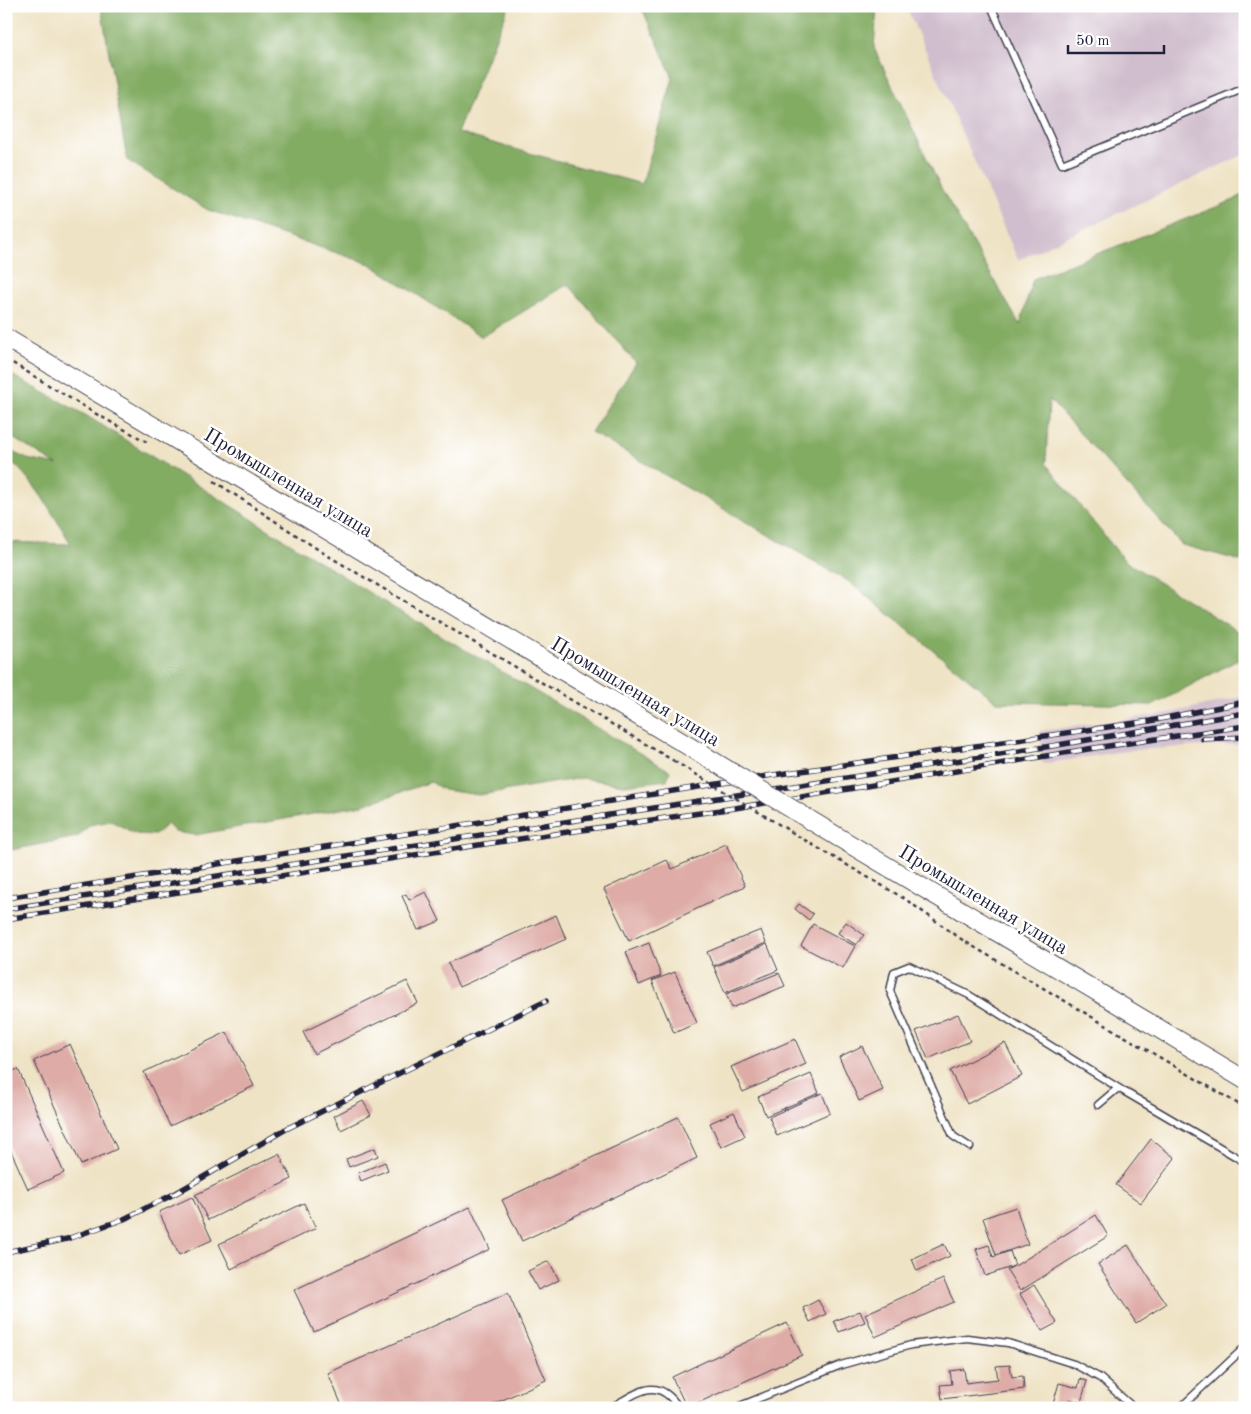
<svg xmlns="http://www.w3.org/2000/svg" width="1251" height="1414" viewBox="0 0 1251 1414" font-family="'Old Standard TT',serif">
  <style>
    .industrial { fill: #d0bdcd }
    .forest { fill: #83ac63; stroke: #52674f }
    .building { fill: #deaba6 }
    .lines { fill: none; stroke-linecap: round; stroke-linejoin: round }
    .lane-casing { stroke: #413f50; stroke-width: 9 }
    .secondary-casing { stroke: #413f50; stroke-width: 20 }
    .path { stroke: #413f50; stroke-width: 2.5; stroke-dasharray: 4 4; stroke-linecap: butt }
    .lane { stroke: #fff; stroke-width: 6 }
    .secondary { stroke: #fff; stroke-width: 18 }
    .rail-casing { stroke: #22223b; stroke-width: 5.5 }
    .rail { stroke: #fff; stroke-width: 4; stroke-dasharray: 11; stroke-linecap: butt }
    .secondary-bridge-casing { stroke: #413f50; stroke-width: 20; stroke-linecap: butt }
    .path-bridge { stroke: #413f50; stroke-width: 2.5; stroke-dasharray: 4 4; stroke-linecap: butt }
    .secondary-bridge { stroke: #fff; stroke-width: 18 }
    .labels { text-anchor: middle; stroke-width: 5; stroke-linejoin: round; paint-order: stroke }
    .street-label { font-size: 20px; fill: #22223b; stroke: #fff }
  </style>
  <rect width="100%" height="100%" fill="#fff"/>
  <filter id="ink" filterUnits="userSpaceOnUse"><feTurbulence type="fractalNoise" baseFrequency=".02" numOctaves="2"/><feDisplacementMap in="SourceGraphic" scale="10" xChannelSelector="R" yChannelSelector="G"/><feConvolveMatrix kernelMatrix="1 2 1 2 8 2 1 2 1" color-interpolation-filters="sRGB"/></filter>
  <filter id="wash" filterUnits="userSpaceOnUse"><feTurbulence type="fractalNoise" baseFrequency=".0096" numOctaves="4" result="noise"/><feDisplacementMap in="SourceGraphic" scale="20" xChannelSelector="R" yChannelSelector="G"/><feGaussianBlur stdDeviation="1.12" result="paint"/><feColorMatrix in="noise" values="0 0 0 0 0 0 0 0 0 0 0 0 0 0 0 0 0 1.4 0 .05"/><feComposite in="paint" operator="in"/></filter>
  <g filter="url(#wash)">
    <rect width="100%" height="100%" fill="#efe3c5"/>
    <path class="industrial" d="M906,6H1245V154L1018,260Z
      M1245,696V744L1130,750L1043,764L1040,731L1170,713Z"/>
    <path class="forest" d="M101,6H509L457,133L642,184L673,78L641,6H877L874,48L941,188L1020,325L1033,279L1234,200L1245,193V562L1182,545L1049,399L1046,464L1125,561L1245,636V656L1154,705L997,702L848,581L591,432L636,363L568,284L482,337L370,264L208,210L127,160Z
      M6,372L87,416L389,605L670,771L667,780L624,785L582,778L479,795L444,790L431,782L363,805L195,835L175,832L167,824L155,835L136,834L111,821L90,825L77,837L6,851V542L71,544C52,513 35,480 6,457V449L27,459L57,465L6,434Z"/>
    <g id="blocks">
      <path class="building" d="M726,844L745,886L629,941L604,889L667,860L672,869Z
        M426,892L440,921L418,930L402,896L406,894L409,900Z
        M799,904L813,914L809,920L795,909Z
        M556,915L566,939L459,987L448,963Z
        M846,922L864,935L856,945L838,933Z
        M813,924L855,946L843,968L801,946Z
        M761,930L766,943L713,966L707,952Z
        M649,943L661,976L639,985L626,952Z
        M767,944L778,970L725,993L714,967Z
        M675,972L697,1023L674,1033L652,981Z
        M779,973L785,986L732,1008L726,994Z
        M407,981L418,1003L314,1054L303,1032Z
        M958,1014L970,1041L928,1059L916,1031Z
        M227,1032L254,1086L170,1126L144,1072Z
        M795,1039L806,1064L743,1092L731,1067Z
        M1005,1043L1022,1076L967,1104L950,1071Z
        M70,1044L117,1149L81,1165L34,1061Z
        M862,1046L883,1090L859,1101L839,1057Z
        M18,1069L64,1173L28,1189L6,1140V1074Z
        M811,1074L819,1093L766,1116L758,1097Z
        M822,1093L830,1113L777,1136L769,1117Z
        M363,1101L371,1115L341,1130L334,1116Z
        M734,1112L745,1136L721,1147L710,1123Z
        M678,1117L697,1158L522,1241L502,1200Z
        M1151,1139L1175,1158L1141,1203L1116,1185Z
        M375,1148L378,1156L349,1167L346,1159Z
        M279,1154L292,1179L208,1220L195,1195Z
        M385,1162L388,1170L361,1181L358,1173Z
        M192,1197L212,1240L179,1255L159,1212Z
        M304,1203L316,1228L231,1269L219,1244Z
        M470,1207L490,1249L314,1332L294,1290Z
        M1016,1207L1028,1244L996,1255L983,1218Z
        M1096,1215L1108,1236L1020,1291L1007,1270L1014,1266L985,1276L976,1249L989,1245L993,1257L1010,1251L1015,1266Z
        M944,1244L950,1256L917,1271L912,1259Z
        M1128,1245L1166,1304L1136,1323L1098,1264Z
        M549,1261L559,1280L538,1290L528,1271Z
        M943,1279L954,1302L875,1337L865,1314Z
        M1034,1285L1057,1323L1042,1331L1020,1294Z
        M508,1293L546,1380L485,1408H343L328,1373Z
        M818,1300L826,1314L810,1322L803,1308Z
        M860,1311L865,1322L839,1332L834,1321Z
        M787,1323L802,1355L687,1408L672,1377Z
        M1010,1365L1012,1377L1023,1376L1024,1389L942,1399L940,1385L952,1384L950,1371L964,1369L966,1383L998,1379L996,1366Z
        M1080,1379L1087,1381L1081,1402L1069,1399L1066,1407L1053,1404L1059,1383L1078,1388Z"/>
    </g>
  </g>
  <g filter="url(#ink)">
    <use href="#blocks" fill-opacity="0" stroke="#413f50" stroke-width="1"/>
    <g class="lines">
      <g class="lane-casing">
        <path id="lane" d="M991,6L1062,164L1245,88
          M1098,1105L1118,1088
          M970,1147L953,1136L890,991L894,972L909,966L969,995L1125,1092L1245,1162
          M610,1408C638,1393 657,1374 679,1408
          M735,1408L841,1365L911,1345L967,1338L1008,1343L1074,1364L1100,1378L1134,1408
          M1180,1408L1245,1347"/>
      </g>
      <g class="secondary-casing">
        <path id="secondary" d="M6,338L690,747
          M838,837L1245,1080"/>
      </g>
      <path class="path" d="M6,359L91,411L147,442
        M214,481L325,554L674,761
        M818,848L905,899L964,941L1245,1108"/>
      <use href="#lane" class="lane"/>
      <use href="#secondary" class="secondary"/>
      <g class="rail-casing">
        <path id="rail" d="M1203,739L1245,737
          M6,898L773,775L1150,721L1245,702
          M6,909L1058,745L1245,713
          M6,919L485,844L735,808L1088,749L1245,726
          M6,1252L67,1239L124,1219L176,1193L286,1129L546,1001"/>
      </g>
      <use href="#rail" class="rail"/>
      <g class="secondary-bridge-casing">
        <path id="secondary-bridge" d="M690,747L838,837"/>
      </g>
      <path class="path-bridge" d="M674,761L818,848"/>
      <use href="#secondary-bridge" class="secondary-bridge"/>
    </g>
  </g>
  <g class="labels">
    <g class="street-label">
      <text transform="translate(289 482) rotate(31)" y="7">Промышленная улица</text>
      <text transform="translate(636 691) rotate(31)" y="7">Промышленная улица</text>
      <text transform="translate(984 899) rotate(31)" y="7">Промышленная улица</text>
    </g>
  </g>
  <rect width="1251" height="1414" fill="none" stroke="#fff" stroke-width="25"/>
  <path d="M1068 45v8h96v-8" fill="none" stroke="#22223b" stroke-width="2.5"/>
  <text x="1076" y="45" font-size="15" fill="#22223b" stroke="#ffffff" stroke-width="4" paint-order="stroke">50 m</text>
</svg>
